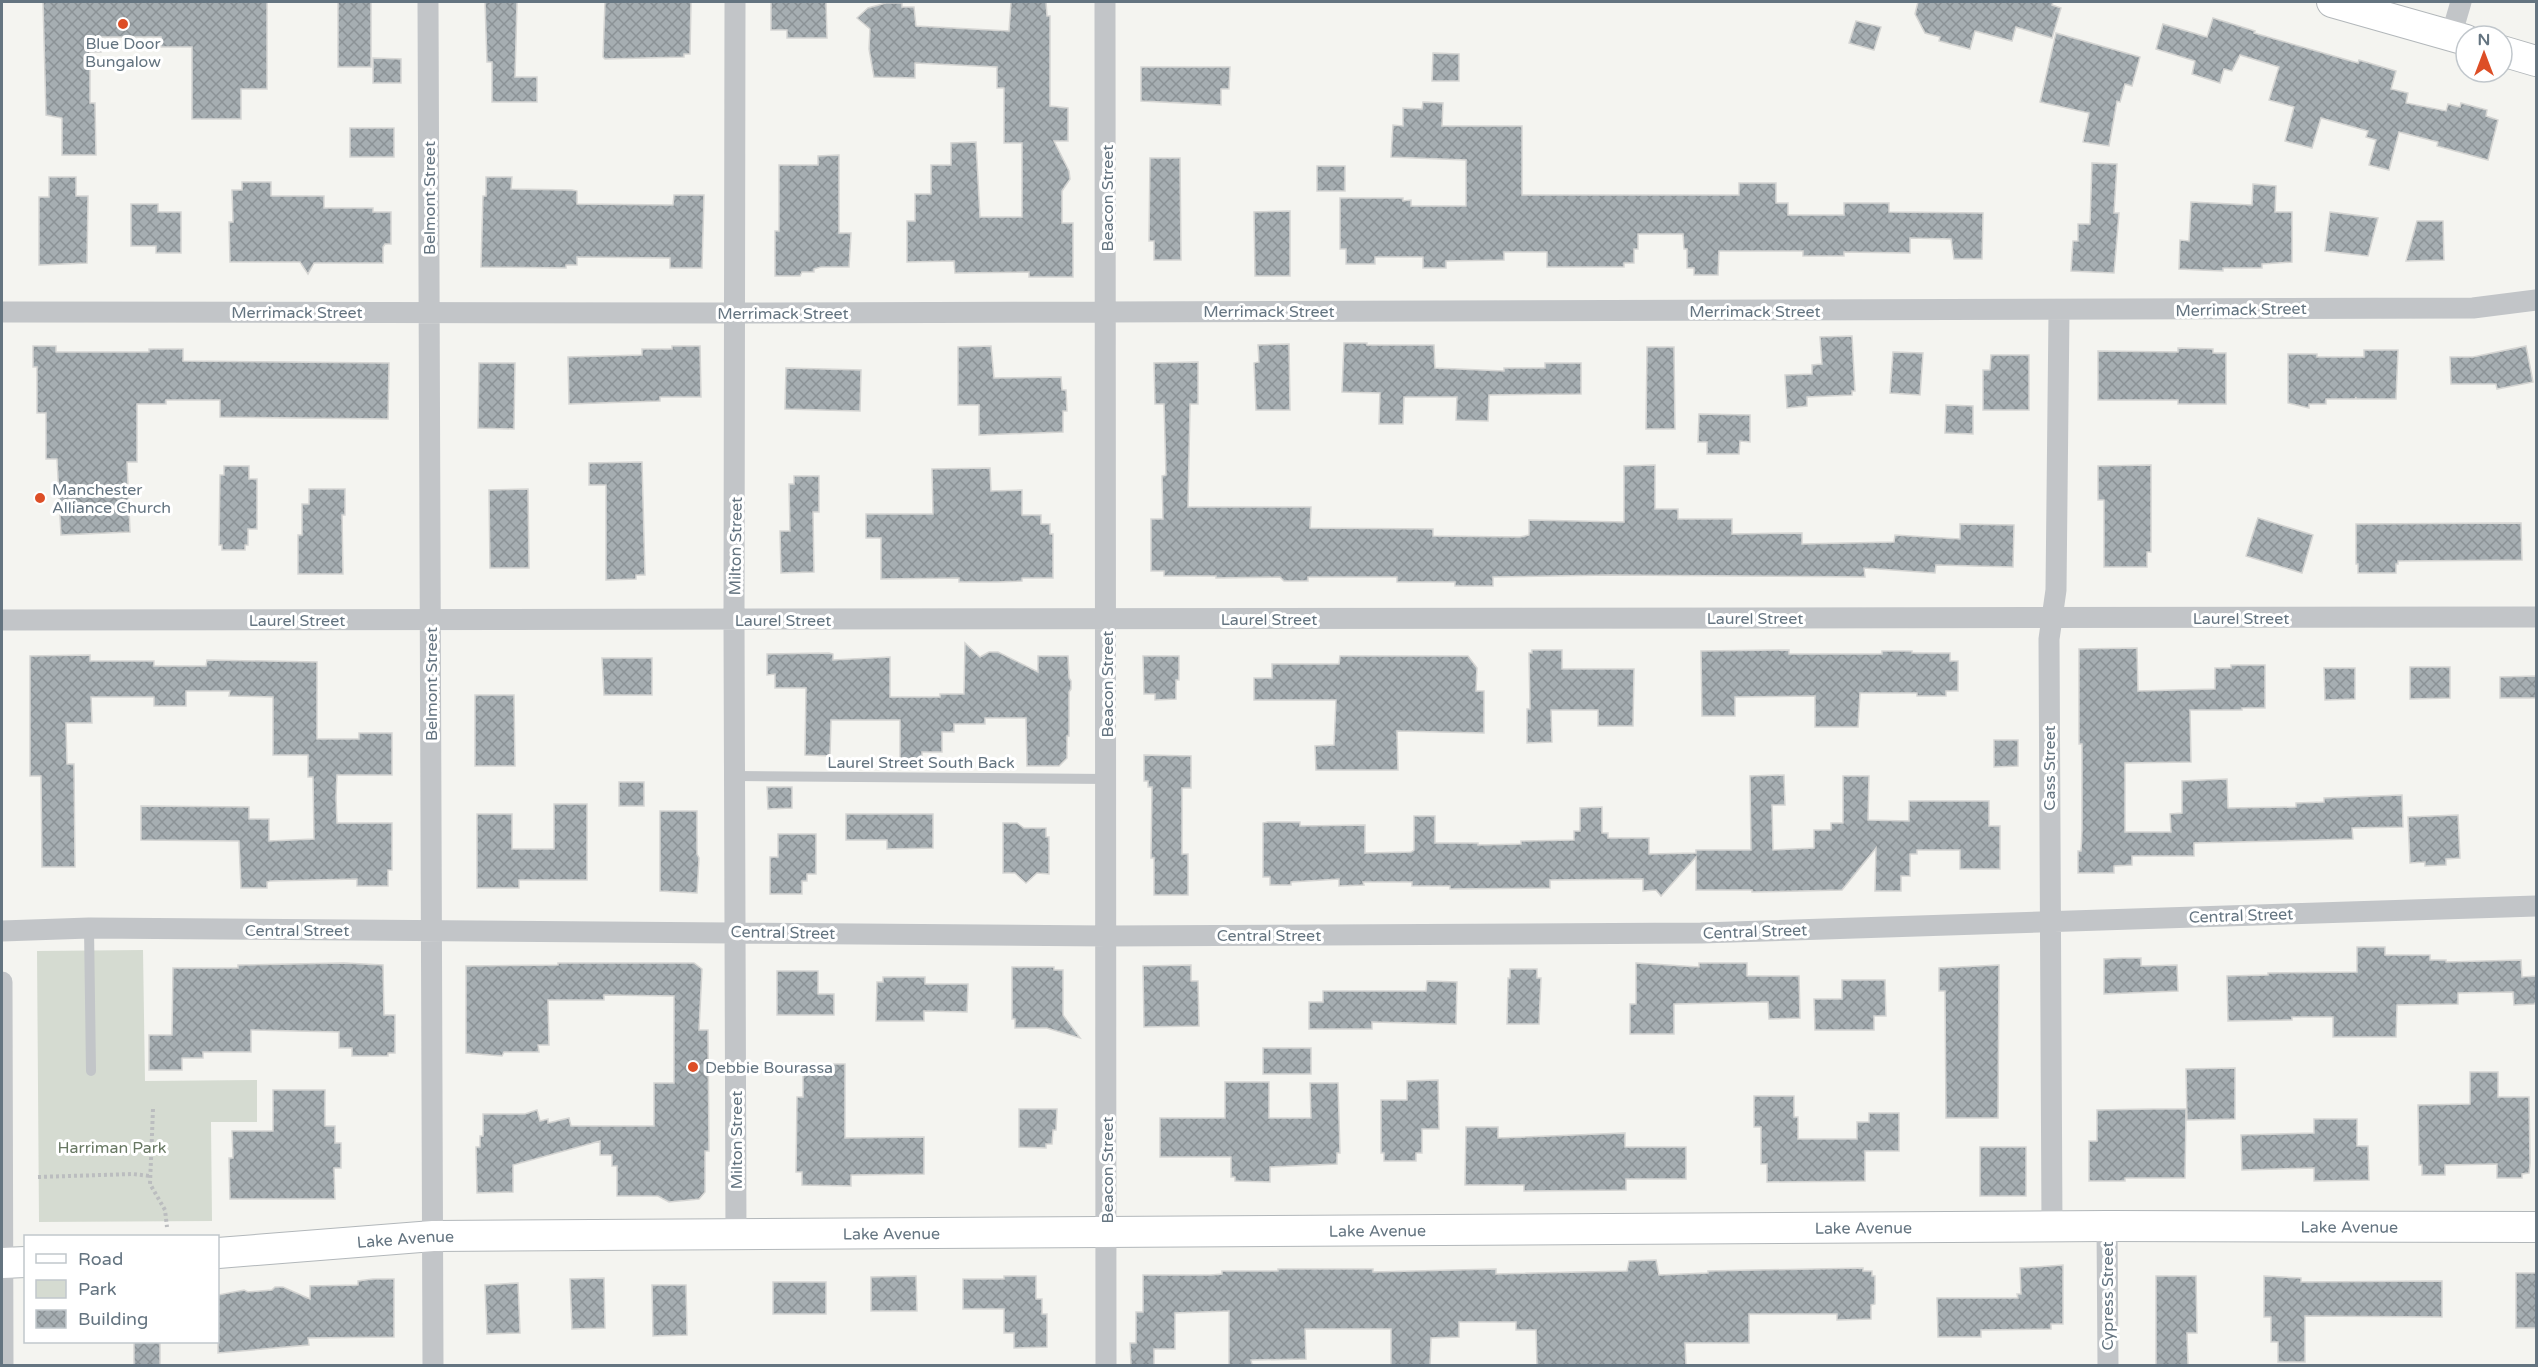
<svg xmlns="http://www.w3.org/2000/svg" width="2538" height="1367" viewBox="0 0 2538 1367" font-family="'Varela Round',sans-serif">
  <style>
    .green { fill: #d5dbd1 }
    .building { fill: url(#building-cross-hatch); stroke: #d5d5d3; stroke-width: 1.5 }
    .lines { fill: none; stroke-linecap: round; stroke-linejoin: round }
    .secondary-casing { stroke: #b2b7ba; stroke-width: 32 }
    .path { stroke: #bbbdbf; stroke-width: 4; stroke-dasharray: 3 3; stroke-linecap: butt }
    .lane { stroke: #c2c5c8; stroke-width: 10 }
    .street { stroke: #c2c5c8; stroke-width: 21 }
    .secondary { stroke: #fff; stroke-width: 30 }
    .poi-dot { fill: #dd4e26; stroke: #fff; stroke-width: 2 }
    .labels { text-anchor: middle; stroke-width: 6; stroke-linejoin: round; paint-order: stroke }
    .poi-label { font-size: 16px; fill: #647480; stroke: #fff; text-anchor: start }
    .street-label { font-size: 16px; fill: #647480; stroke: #fff }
    .park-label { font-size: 16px; fill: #677762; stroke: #fff }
  </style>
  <defs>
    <pattern id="building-cross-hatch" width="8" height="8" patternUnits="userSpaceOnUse" patternTransform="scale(1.5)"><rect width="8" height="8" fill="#a6aeb2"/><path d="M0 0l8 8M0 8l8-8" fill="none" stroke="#8b9296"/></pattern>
  </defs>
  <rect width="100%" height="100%" fill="#f4f4f0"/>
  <path class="green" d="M143,950L145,1081L257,1080V1122H211L212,1221L39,1222L37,951Z"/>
  <path class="building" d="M43,2H267V89H241V119H192V47H161V37H101V52H90V103H95L96,155H62V118L46,115Z
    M338,2H371V67H338Z
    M485,2H517L515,77H537V102H492V62H487Z
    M605,2H691L690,54H684V57L605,59L603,57Z
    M771,2H826L827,38H787V30H771Z
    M1011,2H1046L1047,16H1050V106L1068,108V141H1054L1069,171L1070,179L1062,191V223H1073V277H1029V272L955,273L954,261L907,262V221H915V194H931V165H951V143L976,142L980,217H1022V143H1004V88H997V67L915,63V78L874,77L869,49L870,29L857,18L868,8L886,3H902V7H914L916,26L1009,31Z
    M1918,2H2053L2052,5L2061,8L2052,38L2016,27L2012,41L1975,31L1970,49L1939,41L1940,37L1925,33L1915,14Z
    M2213,18L2255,31L2254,33L2358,63L2359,60L2396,71L2391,89L2408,93L2406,103L2446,111L2448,104L2460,107L2461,103L2487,110L2486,116L2498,120L2488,160L2437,146L2438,142L2399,132L2389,170L2369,165L2376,140L2366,137L2368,131L2321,118L2312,148L2285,141L2294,107L2269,100L2279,67L2240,55L2232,71L2224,69L2220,83L2192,74L2195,61L2156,49L2163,24L2207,37Z
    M1856,21L1881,27L1874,50L1849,43Z
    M2056,33L2140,57L2132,86L2125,84L2120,102L2117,101L2109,146L2083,142L2089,113L2040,102Z
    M1433,53L1459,54V81H1432Z
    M373,58L401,59V83H373Z
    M1141,67H1230L1229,89H1221V105L1141,101Z
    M1423,102L1443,103L1442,126H1522V195H1739V183H1776V203H1788V215H1844V203H1889V212L1983,213L1982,259H1954L1951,239L1910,238V253L1844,252V256H1803V251H1719L1718,275H1694V268H1687V249H1684L1683,234H1638V249H1634V263H1624V267H1547V252H1504V260L1446,261V268H1423V257H1375V264H1346V249H1340V198H1403V201L1411,200V206H1466V160L1391,157L1393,125L1403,126V108L1422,109Z
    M350,128H394V157H350Z
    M839,155V233H851L849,267H821L814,269V272H802L800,276H775V231H779V165H818V156Z
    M1150,158H1180L1181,260H1154V241H1149Z
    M2092,163L2117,164L2114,213H2119L2114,273L2071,271L2073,241H2078V224H2090Z
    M1317,166H1345V191H1317Z
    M49,177H76V196H88L87,263L39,265V197H49Z
    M486,177H512L511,189L572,190L577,191V204L673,205L674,195H704L702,268H670V258L577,257V265H566V268L481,267L483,196H486Z
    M242,182H271V196H324V208H373V212H391V244H385L383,247V263H314L308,274L300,262H230L229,222H233L232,190H242Z
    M2253,184L2276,186L2275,212H2292V262L2262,264V268H2223V271L2179,269L2180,240L2189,241L2191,202L2252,205Z
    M131,204H158V212H181V253H156V246H131Z
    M1290,211V276H1255L1254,212Z
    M2330,212L2378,218L2368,256L2325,251Z
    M2417,221H2443L2444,260L2406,261Z
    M1852,336L1855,391H1852V395L1807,397V406L1787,408L1785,375L1812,374V365L1822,364L1820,337Z
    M1344,343H1367V345H1434L1435,368L1504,371V368H1545V363H1581V394L1489,395L1488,421L1456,420L1457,397H1404L1403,424H1379L1380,393L1342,392Z
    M1289,344L1290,410H1256L1254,363L1259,362L1258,345Z
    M33,346H56V352H149V349H183V361L389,363L388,419L220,417V400H166V404H137V462H127L130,532L61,535L57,459H46V413H37V367H33Z
    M672,346H700L701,397H660V401L569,404L568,357L642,355V349H672Z
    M991,346L994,378L1061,377L1062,390H1066L1067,411H1063V432L979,435V405H958V347Z
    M2526,346L2533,382L2497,389L2496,384H2451L2450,357H2473Z
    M1647,347H1674L1675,429H1646Z
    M2178,348L2213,349V353H2226V404H2178V400H2098V351L2178,352Z
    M2364,350H2398L2396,399H2356V397L2355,399H2326V404H2309V408L2288,403V354H2317V357H2364Z
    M1893,352L1923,353L1920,395L1890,393Z
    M1991,355H2029V410H1983V370H1990Z
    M1198,362V404H1190L1188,507H1311L1310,528L1433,529V536L1520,537L1529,535V520L1624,522V466L1655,465V509H1678V519H1732V534L1802,533V544L1894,542L1895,535L1960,539V524L2014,525L2013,567L1936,565L1935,573L1864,568L1865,577L1609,575L1493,577V586H1455V582H1397V577H1308V581H1284L1280,577L1216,578V576H1164V571H1151V519H1163L1162,476L1166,475L1164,404H1155L1154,363Z
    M479,363H515L514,429L478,428Z
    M786,368L861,370L860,411L785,409Z
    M1946,405L1973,406V434L1945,433Z
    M1699,414L1750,415V442L1740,441L1739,454H1707V442H1698Z
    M642,462L645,575H636V579L606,580V485H589V463Z
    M2151,465V552H2147V567H2104V500H2098V466Z
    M224,466H249V479H257V529H248V545H245V550H222V545H219L220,475H224Z
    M990,468L991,491L1022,490V515H1041V524H1050V534H1053V578H1022V581L998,582H959V578L881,579V538H866V514H933L932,469Z
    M794,476H819V512H813L814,572L781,573L780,531H790L789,484H794Z
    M309,489H345V515H342L343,574H298V535H302V504H309Z
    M528,489L529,568H490L489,490Z
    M2258,518L2313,535L2302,573L2246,556Z
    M2521,523L2522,560L2398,561V564H2396V573H2358V564H2356V524Z
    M965,643L980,657L989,652H998L1038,672V656H1068L1069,678L1071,681V689L1069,692V736H1067V758L1059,766H1027L1026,718H985V724H954V732H942V752H922V764H900V720H831L830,756L805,755L806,688H775V674L767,675V654L829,653L833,654V660L890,657V697H940V694H964Z
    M2137,648L2138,691L2215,689V668H2231V665H2265V708H2242V710H2190L2191,762L2125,763V832H2171L2170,814L2182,813V781L2227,779L2228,808L2296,807V803L2324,802V798L2402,795L2403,827L2352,828L2353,839L2194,843V856H2132V865L2114,866V873H2078V851H2081L2082,831V744H2079V649Z
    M1532,650H1562V669H1634L1633,726H1598V710H1551L1552,742L1527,743V709H1530L1529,653H1532Z
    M1789,650V654H1882V651H1912V653H1950V661H1958V691H1946V696H1917V693H1860L1858,727H1815V696L1735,697V716H1702L1701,651Z
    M90,655V661H154V666H206L207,660L317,662V739H359V733H392V775H337L336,797L337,823H392V870H388V886H357V879L270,881L267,882V888H241L239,841L141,840V806L249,807V819H269V841L314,839L313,777H308V755H273V697L229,696L230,691H186V706H154V697H91L92,723H66L67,764H74L75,867H42L41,776H30V656Z
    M1143,656H1179V680H1176V699L1155,700V694H1144Z
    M1340,656H1468L1477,668L1476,691H1484V733L1397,731L1398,770H1316L1315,746L1334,745L1336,700H1254V678H1272V664H1339Z
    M602,658H652V695H604Z
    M2410,667H2450V698L2410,699Z
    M2324,668H2355V699L2325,700Z
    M2536,676V698H2500V677Z
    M475,695H514L515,766H475Z
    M1994,740H2018V766L1994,767Z
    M1144,755L1191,756V788H1182V854H1188V895H1154V858H1151L1152,787H1148V781H1144Z
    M1784,775L1785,805H1772L1773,850L1814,848V830H1831V823H1843V776H1869L1868,820L1909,821V801H1989V826H2000V869H1960V850H1917V854H1910V876H1901V891H1875L1876,848L1842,890L1752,892V890H1696V857L1661,896L1656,890L1643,891V879L1550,880V888L1450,889V886H1412V882H1363L1364,885L1339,886V879L1291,882V885H1270V877H1263V823L1268,822H1300V826L1365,825V853L1411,852L1414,850V816H1435V843H1478V845L1521,844V841L1574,840V831H1580V808L1602,807V833H1608V838H1649V854L1696,853V850H1751L1750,776Z
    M619,782H644V806H619Z
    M767,787H792V808L768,809Z
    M554,804H587V880H519V888H477V814H512V849H554Z
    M660,811H697V854L699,858L697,893L660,891Z
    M846,814H933V848L887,849V840H846Z
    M2458,815L2460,858L2446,859V865L2425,866V862L2410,863L2408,817Z
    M1003,823H1017L1024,828H1046V837H1049V874L1037,873L1026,883L1015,873H1003Z
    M778,834H816V874H807V881H802V894H770V857H778Z
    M2357,947H2385V955H2430V960H2446V962L2521,960L2522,977L2536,976V1002L2534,1004L2514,1005L2513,992L2458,993V1004L2397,1005L2396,1037H2333V1017H2292V1020L2228,1021L2227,976L2268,975V973L2357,972Z
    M2119,958H2141V966L2177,965L2178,991L2104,994V959Z
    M344,963L383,965L384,1015H395V1053H388V1056H352V1048H339V1032L251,1030V1052H203V1058H182V1070H149V1035H172L173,968H238V965Z
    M558,963H694L702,969L699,1030H708L709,1151H705V1192L699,1199L669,1202L658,1196H617V1166H612V1155H600V1141L513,1165V1192L477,1193L476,1147H480V1136H483V1114H525L537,1110L540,1121L548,1119V1123L569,1118L571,1126H654V1083H674V996L604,995V1000H548L549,1045H538L539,1052H504L502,1056L466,1053V966L558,965Z
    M1636,963L1699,967V963H1747V976H1799L1800,1018L1769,1019L1768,1002L1674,1004V1034H1630V1004H1636Z
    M1191,965V981H1198L1199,1026L1144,1027L1143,966Z
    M1999,965L1998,1118H1946L1945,991H1939V968Z
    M1012,967H1054V970H1063V1015L1080,1038L1047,1028H1015V1019H1012Z
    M1510,969H1537V978H1541L1539,1024H1507L1508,978H1510Z
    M777,971H818V994H834V1015H777Z
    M883,977H925V984H968L967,1012L924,1011V1021H876L877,982H883Z
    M1842,980H1885L1886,1016H1874V1030H1815L1814,999H1842Z
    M1427,981L1457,982L1456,1024L1372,1022V1029H1309V1002H1323V991H1426Z
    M1263,1048H1311V1074H1263Z
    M803,1064H845V1138L924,1137V1174L851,1175V1186L802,1185V1172H796L797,1097H803Z
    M2235,1068V1119L2187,1120L2186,1069Z
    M2470,1072H2498V1097H2529L2530,1163L2529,1173L2522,1174V1178H2497V1164L2445,1165V1175H2422V1165H2419L2418,1105L2470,1104Z
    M1438,1080L1439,1129H1422V1153H1416V1161H1384V1153H1381V1100H1407V1081Z
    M1225,1082H1269V1118H1311L1310,1083H1338L1340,1153H1337V1164L1270,1167V1182L1235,1181V1177H1231V1157H1160V1118H1225Z
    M273,1090H325V1126H335V1143H341V1168H334L335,1199H230L229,1158H233L232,1131H273Z
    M1754,1096H1794V1117H1798V1139H1857V1122H1869V1113H1899V1151H1865V1181L1767,1182V1164H1761V1127H1754Z
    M1019,1109H1057L1056,1130H1053L1052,1144H1046V1148L1019,1147Z
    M2153,1109H2186L2185,1178H2125V1181H2089V1141H2097V1110Z
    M2314,1119H2357V1146H2368L2369,1180L2314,1181V1168L2242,1170L2241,1135L2314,1133Z
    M1466,1127H1498V1138L1625,1133V1147H1686V1179H1626V1190L1524,1191V1185H1465Z
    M1980,1147H2026V1196H1980Z
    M1656,1260L1659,1275L1708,1273V1271L1863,1268V1271H1872V1276H1875V1304L1871,1305V1319L1837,1320V1314H1749V1343H1685L1686,1365H1537L1536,1330H1516V1322H1459V1337L1431,1338L1430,1365H1391V1329H1305L1306,1359L1251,1360L1252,1365H1229V1311L1175,1313V1349H1154V1365H1131L1130,1343H1136V1312H1143V1275H1211L1222,1274V1271H1278V1269H1373V1272L1496,1269V1274L1627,1271L1629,1261Z
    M2063,1265V1324H2051V1329L1981,1330V1337H1938L1937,1298H2018L2017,1294H2021L2020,1268Z
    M2516,1273H2536V1328H2516Z
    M916,1276L917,1311H871V1277Z
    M1004,1276H1036V1299H1042V1314H1047V1347L1014,1348V1333H1004V1309H963V1279H1004Z
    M2156,1276H2196L2197,1333H2187L2188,1365H2156Z
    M2264,1276L2301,1278V1282L2442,1281V1317L2305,1316V1362H2278V1342H2271V1317H2264Z
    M604,1278L605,1328L572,1329L570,1279Z
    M373,1279H394V1337L308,1338L309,1345L218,1353V1295L244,1290L248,1292L272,1290L275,1287H283L310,1299V1286L358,1285V1281Z
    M773,1282H826V1314H773Z
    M518,1283L520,1333L487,1334L485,1285Z
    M652,1285H686L687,1335L653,1336Z
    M134,1341H160V1365H134Z"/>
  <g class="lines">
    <g class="secondary-casing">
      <g id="secondary">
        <path d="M2332,2L2466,40"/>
        <path d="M2502,51L2536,61"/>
        <path id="s1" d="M218,1253L433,1236L2107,1226L2536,1227"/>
        <path d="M2,1263L26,1262"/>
      </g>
    </g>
    <path class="path" d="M153,1109L150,1184L165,1210L167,1227
      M38,1177L133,1174L150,1176"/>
    <path class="lane" d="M736,776L1107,779
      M89,928L91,1071"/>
    <path class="street" d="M428,2L433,1366
      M735,2L734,621L736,1235
      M1105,2L1106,1366
      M2451,36L2461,2
      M2,312L735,313L2473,308L2536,300
      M2,620L2536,617
      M2,931L89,928L1107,936L1701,933L2536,906
      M2,982L3,1366
      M2107,1226L2108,1366
      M2052,1227L2049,639L2056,590L2059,311"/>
    <use href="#secondary" class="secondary"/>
  </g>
  <g class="poi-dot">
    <circle cx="123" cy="24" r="6"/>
    <circle cx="40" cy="498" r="6"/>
    <circle cx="693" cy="1067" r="6"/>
  </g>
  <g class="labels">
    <g class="poi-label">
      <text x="123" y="49" text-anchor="middle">Blue Door<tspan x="123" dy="18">Bungalow</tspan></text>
      <text x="52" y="495">Manchester<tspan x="52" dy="18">Alliance Church</tspan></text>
      <text x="705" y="1073">Debbie Bourassa</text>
    </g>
    <g class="street-label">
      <text transform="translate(429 198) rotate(-90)" y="6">Belmont Street</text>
      <text transform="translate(1107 198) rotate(-90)" y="6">Beacon Street</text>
      <text transform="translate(2241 309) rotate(-1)" y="6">Merrimack Street</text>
      <text x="1269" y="317">Merrimack Street</text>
      <text x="1755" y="317">Merrimack Street</text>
      <text x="297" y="318">Merrimack Street</text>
      <text x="783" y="319">Merrimack Street</text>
      <text transform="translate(735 546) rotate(-89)" y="6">Milton Street</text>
      <text x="1755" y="624">Laurel Street</text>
      <text x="2241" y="624">Laurel Street</text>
      <text x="1269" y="625">Laurel Street</text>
      <text x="297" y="626">Laurel Street</text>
      <text x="783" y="626">Laurel Street</text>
      <text transform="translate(431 684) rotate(-90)" y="6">Belmont Street</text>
      <text transform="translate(1107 684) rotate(-90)" y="6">Beacon Street</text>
      <text x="921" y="768">Laurel Street South Back</text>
      <text transform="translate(2049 768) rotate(-90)" y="6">Cass Street</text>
      <text transform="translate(2241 915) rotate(-2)" y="6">Central Street</text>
      <text x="297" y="936">Central Street</text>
      <text transform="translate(1755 931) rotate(-2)" y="6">Central Street</text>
      <text transform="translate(783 932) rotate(1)" y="6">Central Street</text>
      <text x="1269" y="941">Central Street</text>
      <text transform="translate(736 1140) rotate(-90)" y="6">Milton Street</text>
      <text transform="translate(1107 1170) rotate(-90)" y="6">Beacon Street</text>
      <text dy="6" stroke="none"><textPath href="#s1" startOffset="2132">Lake Avenue</textPath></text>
      <text dy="6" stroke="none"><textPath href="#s1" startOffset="1646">Lake Avenue</textPath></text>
      <text dy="6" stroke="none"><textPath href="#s1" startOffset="1160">Lake Avenue</textPath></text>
      <text dy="6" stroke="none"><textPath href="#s1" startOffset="674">Lake Avenue</textPath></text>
      <text dy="6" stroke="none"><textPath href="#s1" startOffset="188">Lake Avenue</textPath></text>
      <text transform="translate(2107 1296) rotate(-90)" y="6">Cypress Street</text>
    </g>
    <g class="park-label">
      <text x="112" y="1153">Harriman Park</text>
    </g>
  </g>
  <rect width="2538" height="1367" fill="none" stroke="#647480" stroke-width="6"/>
  <rect x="24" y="1235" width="195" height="108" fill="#ffffff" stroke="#c1c7cc" stroke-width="1.5"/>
  <rect x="36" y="1254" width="30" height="9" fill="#ffffff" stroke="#c1c7cc" stroke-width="1.5"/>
  <text x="78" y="1265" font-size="18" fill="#647480">Road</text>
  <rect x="36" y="1280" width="30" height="18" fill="#d5dbd1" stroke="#c1c7cc" stroke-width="1.5"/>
  <text x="78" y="1295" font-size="18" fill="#647480">Park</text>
  <rect x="36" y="1310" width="30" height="18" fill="url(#building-cross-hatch)" stroke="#c1c7cc" stroke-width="1.5"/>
  <text x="78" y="1325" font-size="18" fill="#647480">Building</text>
  <g transform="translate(2484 54)"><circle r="28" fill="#ffffff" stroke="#c1c7cc" stroke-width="1.5"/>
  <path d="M0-4.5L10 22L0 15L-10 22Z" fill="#dd4e26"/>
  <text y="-9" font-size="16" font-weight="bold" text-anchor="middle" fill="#647480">N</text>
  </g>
</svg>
